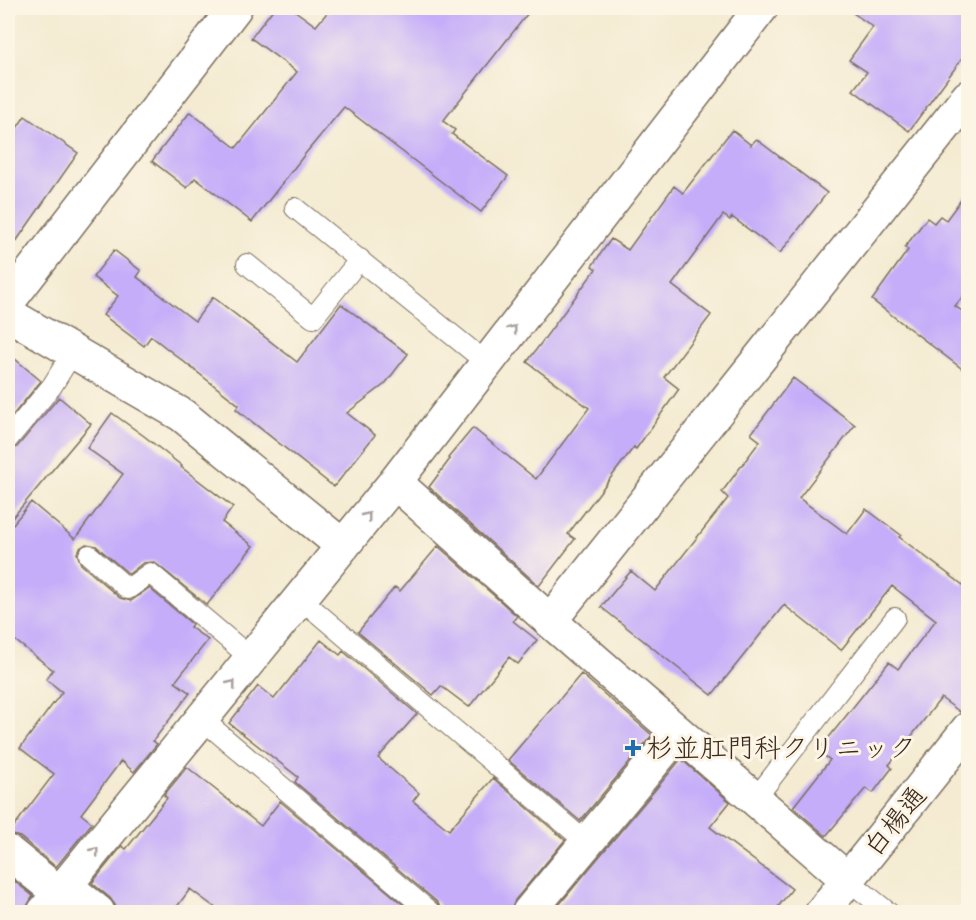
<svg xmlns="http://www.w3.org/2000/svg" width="976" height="920" viewBox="0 0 976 920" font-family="'Indie Flower','Klee One',sans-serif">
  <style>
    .building { fill: #c5adf9 }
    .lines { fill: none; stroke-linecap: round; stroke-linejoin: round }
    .service-casing { stroke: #7c6e5d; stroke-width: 22 }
    .minor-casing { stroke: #7c6e5d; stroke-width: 36 }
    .tertiary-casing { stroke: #7c6e5d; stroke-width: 36 }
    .service { stroke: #fff; stroke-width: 20 }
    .minor { stroke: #fff; stroke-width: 33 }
    .tertiary { stroke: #fff; stroke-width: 33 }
    .oneway { stroke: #a79f9a }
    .poi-dot { fill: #1f6fb2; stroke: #fcf5e5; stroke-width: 2 }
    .labels { text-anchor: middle; stroke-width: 6; stroke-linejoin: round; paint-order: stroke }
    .poi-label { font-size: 27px; fill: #3b2a1e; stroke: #fcf5e5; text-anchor: start }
    .street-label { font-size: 27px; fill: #3b2a1e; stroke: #fcf5e5 }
  </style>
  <rect width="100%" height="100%" fill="#fcf5e5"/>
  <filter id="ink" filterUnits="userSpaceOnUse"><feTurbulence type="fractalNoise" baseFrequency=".0167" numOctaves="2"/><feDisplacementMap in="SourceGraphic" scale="12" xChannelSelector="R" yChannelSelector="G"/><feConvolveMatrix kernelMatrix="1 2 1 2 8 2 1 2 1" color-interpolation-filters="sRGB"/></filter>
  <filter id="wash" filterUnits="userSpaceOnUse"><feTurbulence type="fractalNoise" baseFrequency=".008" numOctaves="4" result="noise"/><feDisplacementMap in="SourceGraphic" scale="24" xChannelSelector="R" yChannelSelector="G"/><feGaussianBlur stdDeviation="1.35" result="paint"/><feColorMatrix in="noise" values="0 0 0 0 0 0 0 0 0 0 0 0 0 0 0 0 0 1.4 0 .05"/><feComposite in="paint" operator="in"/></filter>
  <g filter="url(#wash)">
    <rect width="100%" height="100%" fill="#f4ebd2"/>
    <g id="blocks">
      <path class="building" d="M274,8H291L316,26L331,8H532L443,121L455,130L452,134L508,176L481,212L344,107L305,154L252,222L195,178L187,188L152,161L190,112L236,148L297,72L251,38Z
        M846,8H969V49L909,131L853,90L867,72L849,60L873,27Z
        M25,116L78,153L8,253V141Z
        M732,130L751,145L756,139L827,193L780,253L732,217L730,220L723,215L672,285L711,315L664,377L679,389L636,449L634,447L568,534L575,539L539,586L429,487L450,459L448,458L473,428L536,479L589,408L527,362L596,269L592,266L611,239L628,250L674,186L683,193Z
        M969,189V289L955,306L969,316V374L872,300L908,250L905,247L927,218L934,223L940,216L946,220Z
        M114,250L141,271L137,277L195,321L213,297L297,362L341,304L408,354L385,384L347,413L375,435L334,487L236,409L239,405L151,336L144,346L103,315L118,296L93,277Z
        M8,353L41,381L8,421Z
        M793,378L855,425L799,498L847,534L866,509L901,535L899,537L963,585L969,578V711L960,712L941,698L889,765L892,768L873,793L866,788L826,836L793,807L830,760L818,751L889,662L898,669L936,620L892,586L841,650L784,605L712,695L601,607L631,571L655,591L728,498L722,492L760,441L751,434Z
        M59,397L91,424L8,523V451L17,447Z
        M112,413L144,436L182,466L181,467L233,507L222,522L253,546L207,605L154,562L143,563L129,574L96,546L86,544L80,548L77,553L81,564L120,598L131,601L149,588L192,624L190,627L208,640L175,682L190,693L153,741L157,744L134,772L121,761L81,814L92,823L56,867L20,837L8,834L54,774L20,748L62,692L46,679L53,670L8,635V530L31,502L75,539L123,474L87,448Z
        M438,546L517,616L513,621L537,640L518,664L509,657L469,707L441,686L433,695L358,632L395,587L400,591Z
        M321,640L340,655L343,651L417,714L378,758L419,793L413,801L449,830L493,778L565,840L515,900L511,912H442L438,903L295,782L298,777L229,723L258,686L274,699Z
        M581,674L652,735L580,821L508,760Z
        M681,759L730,802L710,827L792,889L774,912H553Z
        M187,767L261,826L280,801L412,912H221L190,889L173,912H116L115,905L110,898L92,883L122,846L126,849L167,798L164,795Z
        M8,876L33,896L26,908V912H8Z"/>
    </g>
  </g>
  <g filter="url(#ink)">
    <use href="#blocks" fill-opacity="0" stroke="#7c6e5d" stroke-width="1.5"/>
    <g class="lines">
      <g class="service-casing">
        <path id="service" d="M295,208L487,363
          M247,264L313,318L360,259
          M8,439L52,386L73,352
          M89,555L128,589L150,573L252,659
          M301,599L586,842
          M203,720L430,912
          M756,798L895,618
          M848,880L888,912"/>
      </g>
      <g class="minor-casing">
        <path id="minor" d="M8,314L182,415L343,546
          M395,482L550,621L848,880
          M550,621L968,97
          M8,852L60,894
          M66,886L98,912
          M44,912L395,482L761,8
          M529,912L678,733
          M822,912L968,729"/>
      </g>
      <g class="tertiary-casing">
        <path id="tertiary" d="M8,302L235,8"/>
      </g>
      <use href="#service" class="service"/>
      <use href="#minor" class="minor"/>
      <use href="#tertiary" class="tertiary"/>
    </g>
    <defs><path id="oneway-chevron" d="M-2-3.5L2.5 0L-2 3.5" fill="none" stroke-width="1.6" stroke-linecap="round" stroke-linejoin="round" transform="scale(1.5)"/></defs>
    <g class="oneway">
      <use href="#oneway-chevron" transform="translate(513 329) rotate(-52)"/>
      <use href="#oneway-chevron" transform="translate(367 516) rotate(-51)"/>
      <use href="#oneway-chevron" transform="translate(232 684) rotate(-51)"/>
      <use href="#oneway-chevron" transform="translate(95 851) rotate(-51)"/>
    </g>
  </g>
  <path class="poi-dot" d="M630 739h6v6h6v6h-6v6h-6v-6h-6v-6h6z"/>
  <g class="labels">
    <g class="poi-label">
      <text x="646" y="757">杉並肛門科クリニック</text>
    </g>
    <g class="street-label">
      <text transform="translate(895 821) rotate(-51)" y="9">白楊通</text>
    </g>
  </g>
  <rect width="976" height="920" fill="none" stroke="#fcf5e5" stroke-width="30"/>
</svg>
